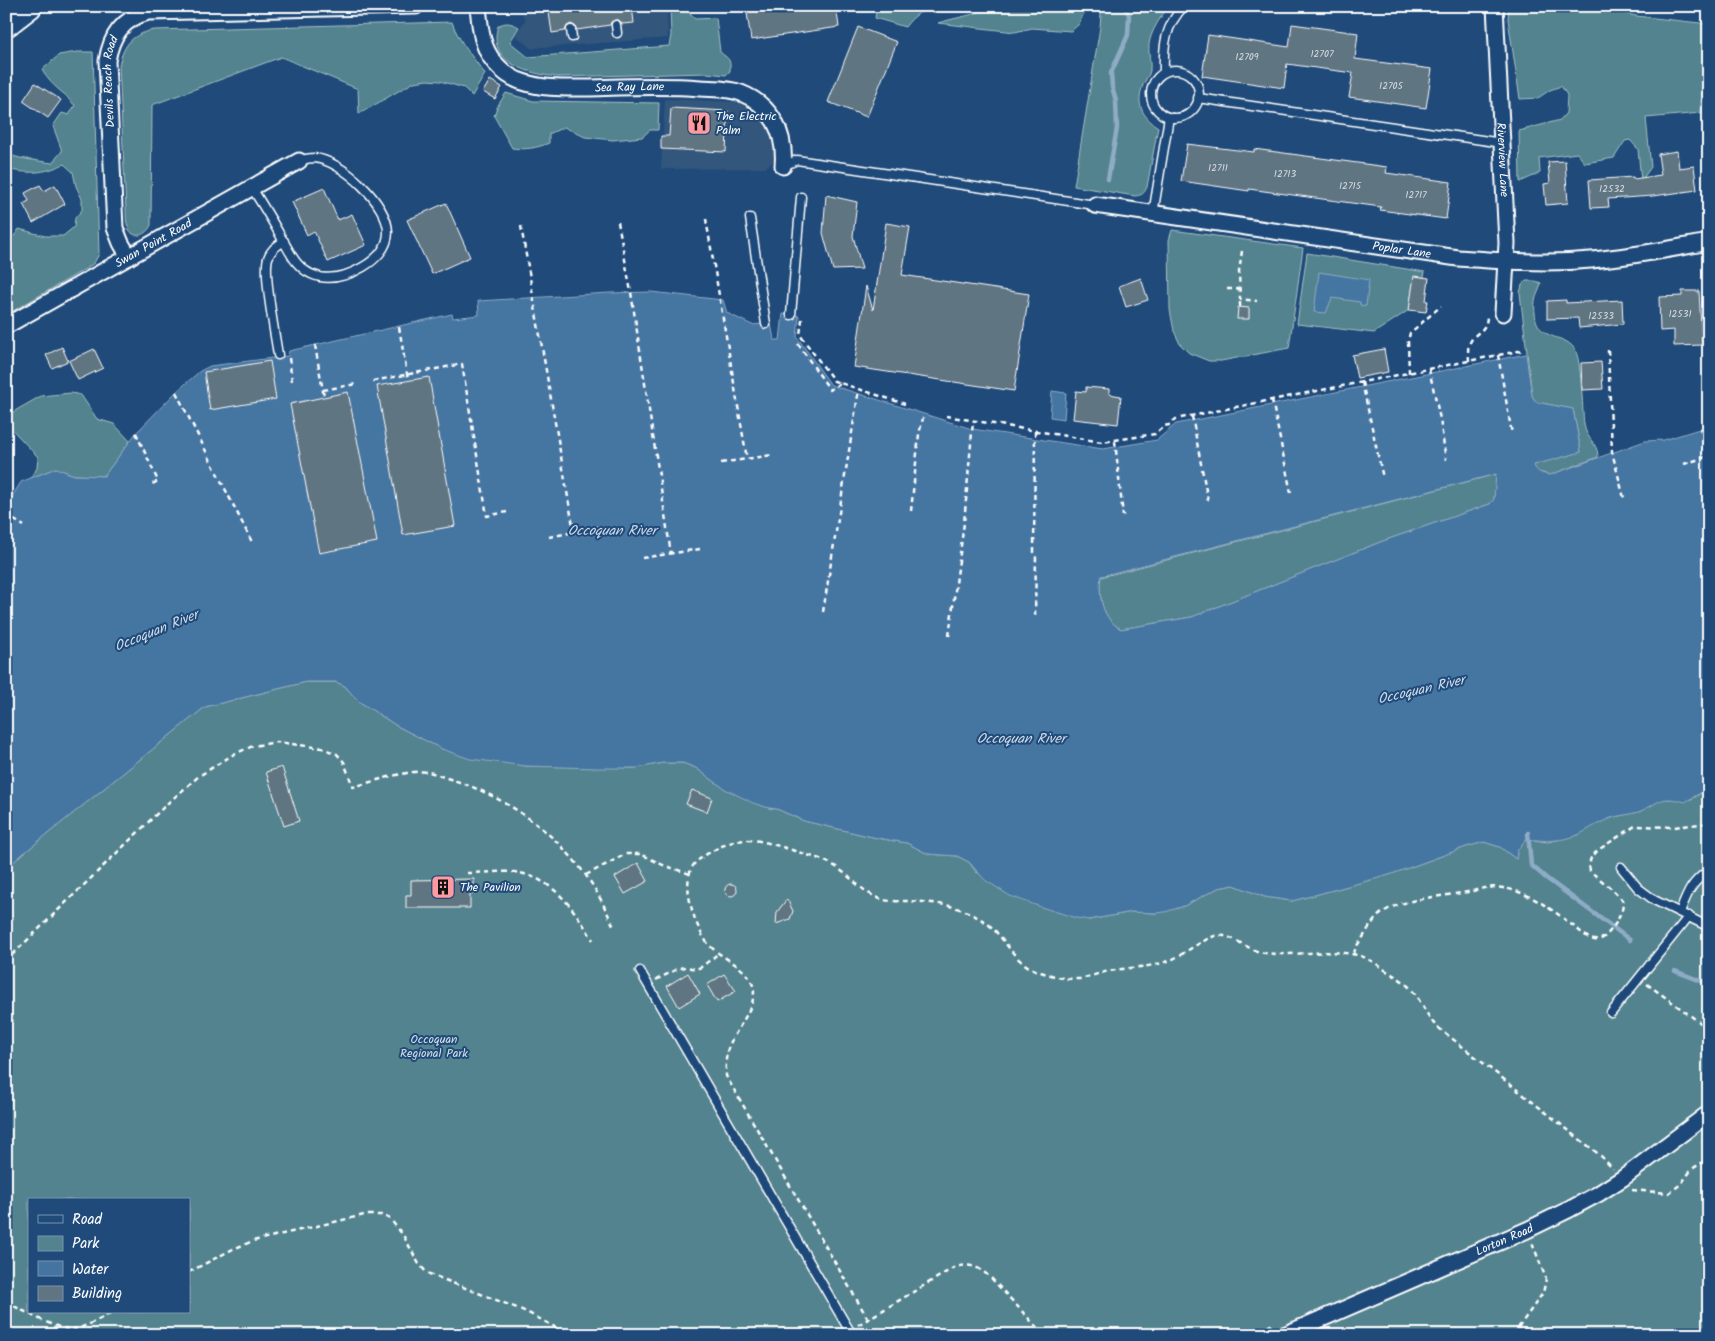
<svg xmlns="http://www.w3.org/2000/svg" width="1715" height="1341" viewBox="0 0 1715 1341" font-family="Kalam,sans-serif">
  <style>
    .built { fill: #32577c }
    .green { fill: #52838e; stroke: #a8c1c6; fill-rule: evenodd }
    .water { fill: #4574a1; stroke: #8facc7; fill-rule: evenodd }
    .lines { fill: none; stroke-linecap: round; stroke-linejoin: round }
    .stream { stroke: #8facc7; stroke-width: 4.5 }
    .building { fill: #607482; stroke: #fff }
    .lane-casing { stroke: #fff; stroke-width: 11 }
    .street-casing { stroke: #fff; stroke-width: 19 }
    .highway-casing { stroke: #fff; stroke-width: 30 }
    .path { stroke: #fff; stroke-width: 2.5; stroke-dasharray: 5 4; stroke-linecap: butt }
    .lane { stroke: #1f4a7a; stroke-width: 8 }
    .street { stroke: #1f4a7a; stroke-width: 15 }
    .highway { stroke: #1f4a7a; stroke-width: 26 }
    .labels { text-anchor: middle; stroke-width: 4; stroke-linejoin: round; paint-order: stroke }
    .number-label { font-size: 10px; fill: #d7dce0 }
    .street-label { font-size: 12px; fill: #fff; stroke: #1f4a7a }
    .poi-label { font-size: 12px; fill: #fff; stroke: #1f4a7a; text-anchor: start }
    .park-label { font-size: 12px; fill: #d4e0e3; stroke: #1f4a7a }
    .water-label { font-size: 14px; font-style: italic; fill: #d0dce8; stroke: #1f4a7a }
  </style>
  <rect width="100%" height="100%" fill="#1f4a7a"/>
  <filter id="ink" filterUnits="userSpaceOnUse"><feTurbulence type="fractalNoise" baseFrequency=".02" numOctaves="2"/><feDisplacementMap in="SourceGraphic" scale="10" xChannelSelector="R" yChannelSelector="G"/><feConvolveMatrix kernelMatrix="1 2 1 2 8 2 1 2 1" color-interpolation-filters="sRGB"/></filter>
  <g filter="url(#ink)">
    <path class="built" d="M527,6H667L668,38L550,47H541L532,49L515,35L526,19L522,16Z
      M665,99L737,102L758,111L772,126L776,152L773,162L765,168L661,169Z"/>
    <path class="green" d="M670,6H682L695,19L716,18L720,52C728,59 731,58 730,71L726,75L707,73L558,77C530,74 486,63 498,26C506,21 511,23 519,27L510,42L528,57L669,46L671,35Z
      M877,6H937C922,10 914,15 905,27L875,18Z
      M992,6H1087L1079,24L1071,31L1032,28L1015,32L938,23C957,17 975,16 992,6Z
      M1097,6H1169C1161,16 1151,31 1149,44C1148,53 1151,62 1150,71C1149,76 1145,80 1143,85C1136,103 1141,116 1158,127L1147,187C1144,194 1142,195 1135,196L1074,186L1100,27L1101,14Z
      M1509,6H1594L1636,16L1709,24V99L1701,100V113L1646,118L1651,167L1641,181L1638,149L1630,140L1625,141L1614,158L1585,163L1577,153L1539,158L1540,173L1520,182L1519,131L1560,120L1566,113L1567,95L1561,86L1550,90L1538,98L1520,99L1508,19Z
      M452,22C459,42 473,57 485,74L472,96L464,88L440,81L427,80L414,82L359,114L358,89L281,57L152,105L151,225C147,235 133,241 128,227C126,222 126,216 126,211L119,65C124,43 133,34 154,30Z
      M77,52H93L99,254L94,263L87,268L6,315V241L15,235L19,229L45,236H63L74,227L75,218L82,210V199L76,186L73,172L64,164C43,174 29,174 6,169V154L20,158L52,163L62,151L53,126L62,113L69,115L75,105C69,101 68,97 64,94C54,86 48,80 42,70L59,55Z
      M506,93L533,101L659,103L658,130H650L642,137L613,140L585,137L564,127L549,134V143C537,148 525,150 512,148L494,116L497,107Z
      M1172,230L1303,248L1289,348L1221,361H1209L1189,353L1180,344L1174,331L1170,310L1169,240Z
      M1307,253L1425,272L1424,277H1414L1409,310L1374,333L1297,324Z
      M1526,281H1535L1541,283C1540,290 1536,295 1535,301C1534,307 1535,314 1536,320C1543,341 1563,334 1574,348C1582,358 1582,409 1584,424C1586,440 1598,442 1598,457L1550,475L1538,472L1533,465L1581,452L1573,409L1536,402L1532,396L1520,293L1522,285Z
      M71,393L81,395L97,419L114,424L130,441L104,476L74,475L56,468L31,478L37,468L38,457L6,423V416L41,396Z
      M1497,474L1494,499L1490,504L1383,541L1192,617L1121,629C1102,619 1098,596 1101,577Z
      M306,682H336L345,686L357,700L363,704L397,726L442,749L526,766L637,768L663,763H683L696,768L725,789L769,808L777,809L804,821L877,838L907,843L928,854L957,856L969,862L976,872L1089,920L1132,912L1156,913L1184,906L1218,888L1234,885L1265,897L1292,901L1389,875L1466,847L1484,842L1500,847L1516,859L1517,851L1526,839L1548,842L1578,835L1594,825L1614,817L1639,812L1662,799H1692L1709,788V1335H6V869L19,857L205,707ZM29,1200H189V1312H29Z"/>
    <path class="water" d="M1319,272L1369,280L1366,306L1360,305V302L1332,298L1326,313L1314,312Z
      M651,292L723,300L727,313L752,325L771,323L774,340H780L783,314L799,316L797,337L831,385L972,429L1103,449L1157,440L1176,424L1526,354L1532,396L1536,402L1573,409L1581,452L1534,465C1536,472 1542,474 1550,475L1645,441L1664,440L1709,426V788L1685,802C1658,794 1660,804 1638,812C1629,815 1620,815 1611,818C1600,822 1591,828 1580,834C1563,842 1544,841 1526,839L1517,851L1516,859L1500,847L1484,842L1466,847L1389,875L1292,901L1265,897L1234,885L1218,888L1184,906L1165,912L1156,913L1132,912L1089,920L1076,918L1041,907L1010,896L985,880L969,862L957,856L928,854L907,843L877,838L804,821L777,809L769,808L753,803L725,789L696,768L683,763H663L637,768H597L526,766L470,759L442,749L397,726L363,704L357,700L345,686L336,682H306L205,707L19,857L6,869V503H8L21,482L56,468L74,475L104,476L136,433L176,392L200,371L210,366L288,356L289,351L452,314L453,318L479,315L478,301L609,293ZM1496,474L1494,499L1490,504L1383,541L1192,617L1121,629C1102,619 1098,596 1101,576Z
      M1052,391L1066,393L1064,419L1050,417Z"/>
    <g class="lines">
      <path class="stream" d="M1108,179L1117,128L1116,101L1112,87L1111,73L1128,35L1129,15L1124,6
        M1528,833L1531,865L1546,878L1630,940
        M1675,971L1709,984"/>
    </g>
    <path class="building" d="M548,6H632L634,23L622,24L619,20H615L611,22L610,25L577,30L575,26L571,24L567,26L565,31L552,33Z
      M746,6H836L839,27L751,40Z
      M1292,24L1358,33L1355,59L1432,69L1426,108L1349,97L1353,73L1287,64L1284,88L1202,76L1208,35L1289,47Z
      M858,27L897,42L867,117L828,102Z
      M490,80L502,87L495,99L483,92Z
      M35,83L61,100L48,118L23,101Z
      M671,108L728,111L726,152L661,149V136H669Z
      M1187,144L1254,152V149L1387,167L1386,173L1451,182L1446,219L1380,210L1381,207L1249,189V191L1181,181Z
      M1677,151L1679,168L1694,166L1697,190L1653,196L1608,199L1609,207L1591,208L1589,180L1633,177L1634,179L1661,175L1658,154Z
      M1565,161L1568,203L1546,205L1544,184L1550,183L1548,162Z
      M40,185L44,191L55,185L65,204L33,223L23,204L29,201L25,193Z
      M324,188L338,220L352,214L366,245L328,262L314,231L307,235L292,202Z
      M826,195L857,202L853,236L862,269L833,270L823,233Z
      M446,203L470,257L432,274L407,220Z
      M886,223L910,227L902,275L1029,294L1014,391L854,367L866,286L873,310Z
      M1414,276L1429,278L1426,301H1428L1426,312L1409,310Z
      M1141,278L1148,300L1126,307L1119,286Z
      M1682,291H1699L1702,345L1674,346V330L1660,331L1659,297L1682,296Z
      M1566,300V303L1622,300L1623,324L1579,328L1578,318L1547,319V301Z
      M1238,307L1249,308V319H1237Z
      M62,347L68,361L52,368L46,355Z
      M94,349L103,368L78,380L69,361Z
      M1384,349L1388,372L1357,378L1352,355Z
      M270,361L276,399L210,410L204,372Z
      M1601,362L1603,389L1582,390L1581,363Z
      M429,377L455,526L403,535L377,386Z
      M1086,387L1109,389V394L1121,396L1118,424L1073,419L1076,391L1086,392Z
      M348,392L377,542L319,553L290,404Z
      M282,767L299,821L284,826L266,772Z
      M692,790L712,798L707,812L686,804Z
      M638,863L648,881L625,894L615,877Z
      M474,879V894H470V908H406V895H411V880Z
      M725 890a6 6 0 1 1 12 0a6 6 0 1 1-12 0Z
      M787,899L793,911L790,919L776,924L777,912Z
      M688,973L700,994L679,1007L667,986Z
      M724,974L736,991L717,1002L707,985Z"/>
    <g class="lines">
      <g class="lane-casing">
        <path id="lane" d="M616,25L617,33
          M571,30L572,37
          M1151 94a24 24 0 1 1 48 0a24 24 0 1 1-48 0Z
          M1164,72C1163,45 1165,26 1184,6
          M1198,98L1502,143
          M783,166L797,160L1095,205
          M252,188C262,204 272,220 281,237C286,245 291,256 297,263C315,284 341,280 363,267C375,260 388,248 388,232C388,204 342,160 314,158C308,158 305,159 299,161
          M1153,214L1169,117
          M750,218L766,324
          M791,315L801,197
          M278,355C275,334 263,274 268,258C271,249 277,246 284,241
          M1621,867L1638,888L1654,900L1709,927
          M1680,912C1688,892 1691,883 1709,870
          M640,971L852,1335
          M1611,1013L1689,916"/>
      </g>
      <g class="street-casing">
        <g id="street">
          <path id="s1" d="M478,6C480,26 481,47 495,63C502,71 512,79 523,82C543,89 565,88 587,88C624,87 663,85 700,88C714,89 728,88 741,93C772,105 786,134 783,166"/>
          <path id="s2" d="M1495,6L1507,243L1503,313"/>
          <path id="s3" d="M1095,205L1458,258C1502,261 1547,264 1591,260C1631,257 1670,249 1709,242"/>
          <path id="s4" d="M129,257L121,243L115,228L107,61C111,36 122,19 148,12L416,6"/>
          <path id="s5" d="M6,326L299,161"/>
          <path id="s6" d="M1284,1335L1527,1230L1570,1209L1598,1194L1623,1178L1709,1113"/>
        </g>
      </g>
      <g class="highway-casing">
        <path id="highway" d="M6,23L28,6"/>
      </g>
      <path class="path" d="M706,219L747,459
        M618,222L631,292L671,554
        M521,226L574,532
        M1242,251L1239,271L1240,299L1257,301
        M1227,289H1240
        M1240,307V299
        M802,319L800,335L834,381L905,404
        M399,327L408,380
        M798,344L830,390L840,383
        M315,345L324,397
        M1608,350L1612,452L1624,498
        M1498,355L1512,434
        M289,358L292,381
        M1469,361C1469,356 1467,350 1469,345C1474,330 1487,334 1487,315
        M1429,369L1440,419L1446,460
        M1409,373L1408,341L1410,333L1441,306
        M373,381L462,364L487,516L507,512
        M1362,382L1383,478
        M323,390L356,384
        M176,392L252,542
        M1272,400L1291,493
        M946,416L1102,442L1155,434L1164,426L1169,425L1176,419L1524,350
        M1192,416L1208,501
        M1700,428L1709,456
        M1035,431L1034,552L1036,555L1035,617
        M136,433L158,481L150,485
        M1115,441L1123,516
        M721,463L772,455
        M1684,464L1709,456
        M911,511L919,434L924,414
        M6,515L24,526
        M549,537L598,527
        M642,558L700,549
        M823,612L859,389
        M949,636L964,523L973,421
        M467,873C483,873 499,871 514,872C553,877 574,909 593,940
        M586,875L626,854H641L663,865L690,874
        M1354,954C1355,946 1361,941 1365,934C1370,926 1375,918 1382,913C1402,898 1448,896 1473,891C1517,875 1558,915 1590,939C1594,940 1597,941 1601,939C1610,935 1627,909 1622,900C1617,892 1598,878 1590,871L1589,864L1591,858L1598,850L1635,826L1674,827L1709,823
        M6,961L169,802L199,776L234,754L253,746L277,742L322,748L337,754L344,762L353,787C372,782 409,769 428,772C435,773 442,777 450,779C503,795 555,831 587,877C598,892 606,910 614,927
        M656,980L679,968L686,967L696,969L701,967L719,953
        M1647,984L1709,1029
        M1632,1190L1669,1193L1681,1184L1692,1169L1709,1158
        M189,1272L233,1249L253,1241L364,1215H381L390,1219L403,1235L419,1264L427,1273L522,1310L552,1325L564,1335
        M6,1302C21,1309 59,1332 74,1329C84,1328 103,1317 113,1312
        M868,1319L726,1076C726,1067 725,1058 728,1049C734,1029 763,1002 751,981C743,965 723,959 710,946C695,930 678,879 696,862C702,857 708,853 714,850C744,833 762,841 792,850C806,855 820,858 833,865C850,875 862,893 881,899C889,902 899,901 908,901C928,902 953,904 971,914C980,918 991,925 997,933C1007,944 1014,957 1026,965C1033,970 1043,973 1051,975C1060,978 1068,979 1078,979C1088,978 1098,973 1109,971C1130,967 1153,968 1173,959C1187,952 1200,941 1215,936C1231,932 1247,951 1265,953C1295,957 1327,948 1357,955C1367,957 1377,964 1385,970C1393,975 1401,979 1407,985C1419,996 1425,1013 1435,1025L1601,1156L1613,1169
        M858,1325L955,1267C972,1263 979,1267 992,1279L1044,1335
        M1251,1335L1273,1324
        M1513,1335L1543,1293L1546,1279L1532,1242"/>
      <use href="#lane" class="lane"/>
      <use href="#street" class="street"/>
      <use href="#highway" class="highway"/>
    </g>
  </g>
  <defs>
    <g id="restaurant-square" transform="scale(1.25)"><rect x="-9" y="-9" width="18" height="18" rx="4" fill="#ff9aa2" stroke="#1f4a7a"/><path d="M-5-6h1v4h1v-4h1v4h1v-4h1v5L-1.5 .5V6h-2V.5L-5-1ZM5-6V6H3V1.5H1.5Q1.5-4 5-6Z" fill="#111"/></g>
    <g id="building-square" transform="scale(1.25)"><rect x="-9" y="-9" width="18" height="18" rx="4" fill="#ff9aa2" stroke="#1f4a7a"/><path d="M-4-6H4V6H1V3H-1V6H-4ZM-2.5-4.3h1.7v1.8h-1.7ZM.8-4.3h1.7v1.8H.8ZM-2.5-1h1.7V.8h-1.7ZM.8-1h1.7V.8H.8Z" fill="#111"/></g>
  </defs>
  <g fill-rule="evenodd">
    <use href="#restaurant-square" x="699" y="123"/>
    <use href="#building-square" x="443" y="887"/>
  </g>
  <g class="labels">
    <g class="number-label">
      <text x="1322" y="57">12707</text>
      <text x="1247" y="60">12709</text>
      <text x="1391" y="89">12705</text>
      <text x="1218" y="171">12711</text>
      <text x="1285" y="177">12713</text>
      <text x="1350" y="189">12715</text>
      <text x="1612" y="192">12532</text>
      <text x="1416" y="198">12717</text>
      <text x="1680" y="317">12531</text>
      <text x="1601" y="319">12533</text>
    </g>
    <g class="street-label">
      <text dy="4" stroke="none"><textPath href="#s4" startOffset="179">Devils Reach Road</textPath></text>
      <text dy="4" stroke="none"><textPath href="#s1" startOffset="202">Sea Ray Lane</textPath></text>
      <text dy="4" stroke="none"><textPath href="#s2" startOffset="154">Riverview Lane</textPath></text>
      <text dy="4" stroke="none"><textPath href="#s5" startOffset="169">Swan Point Road</textPath></text>
      <text dy="4" stroke="none"><textPath href="#s3" startOffset="310">Poplar Lane</textPath></text>
      <text dy="4" stroke="none"><textPath href="#s6" startOffset="240">Lorton Road</textPath></text>
    </g>
    <g class="poi-label">
      <text x="716" y="120">The Electric<tspan x="716" dy="14">Palm</tspan></text>
      <text x="460" y="891">The Pavilion</text>
    </g>
    <g class="park-label">
      <text x="434" y="1043">Occoquan<tspan x="434" dy="14">Regional Park</tspan></text>
    </g>
    <g class="water-label">
      <text x="612" y="535">Occoquan River</text>
      <text transform="translate(156 630) rotate(-22)" y="5">Occoquan River</text>
      <text transform="translate(1421 689) rotate(-13)" y="5">Occoquan River</text>
      <text x="1021" y="743">Occoquan River</text>
    </g>
  </g>
  <rect width="1715" height="1341" fill="none" stroke="#1f4a7a" stroke-width="25"/>
  <rect x="12" y="12" width="1690" height="1316" fill="none" stroke="#fff" stroke-width="2" filter="url(#ink)"/>
  <rect x="28" y="1198" width="162" height="115" fill="#1f4a7a" stroke="#7992af"/>
  <rect x="38" y="1215" width="25" height="8" fill="#1f4a7a" stroke="#7992af"/>
  <text x="72" y="1224" font-size="15" fill="#ffffff">Road</text>
  <rect x="38" y="1236" width="25" height="15" fill="#52838e" stroke="#7992af"/>
  <text x="72" y="1248" font-size="15" fill="#ffffff">Park</text>
  <rect x="38" y="1261" width="25" height="15" fill="#4574a1" stroke="#7992af"/>
  <text x="72" y="1274" font-size="15" fill="#ffffff">Water</text>
  <rect x="38" y="1286" width="25" height="15" fill="#607482" stroke="#7992af"/>
  <text x="72" y="1298" font-size="15" fill="#ffffff">Building</text>
</svg>
